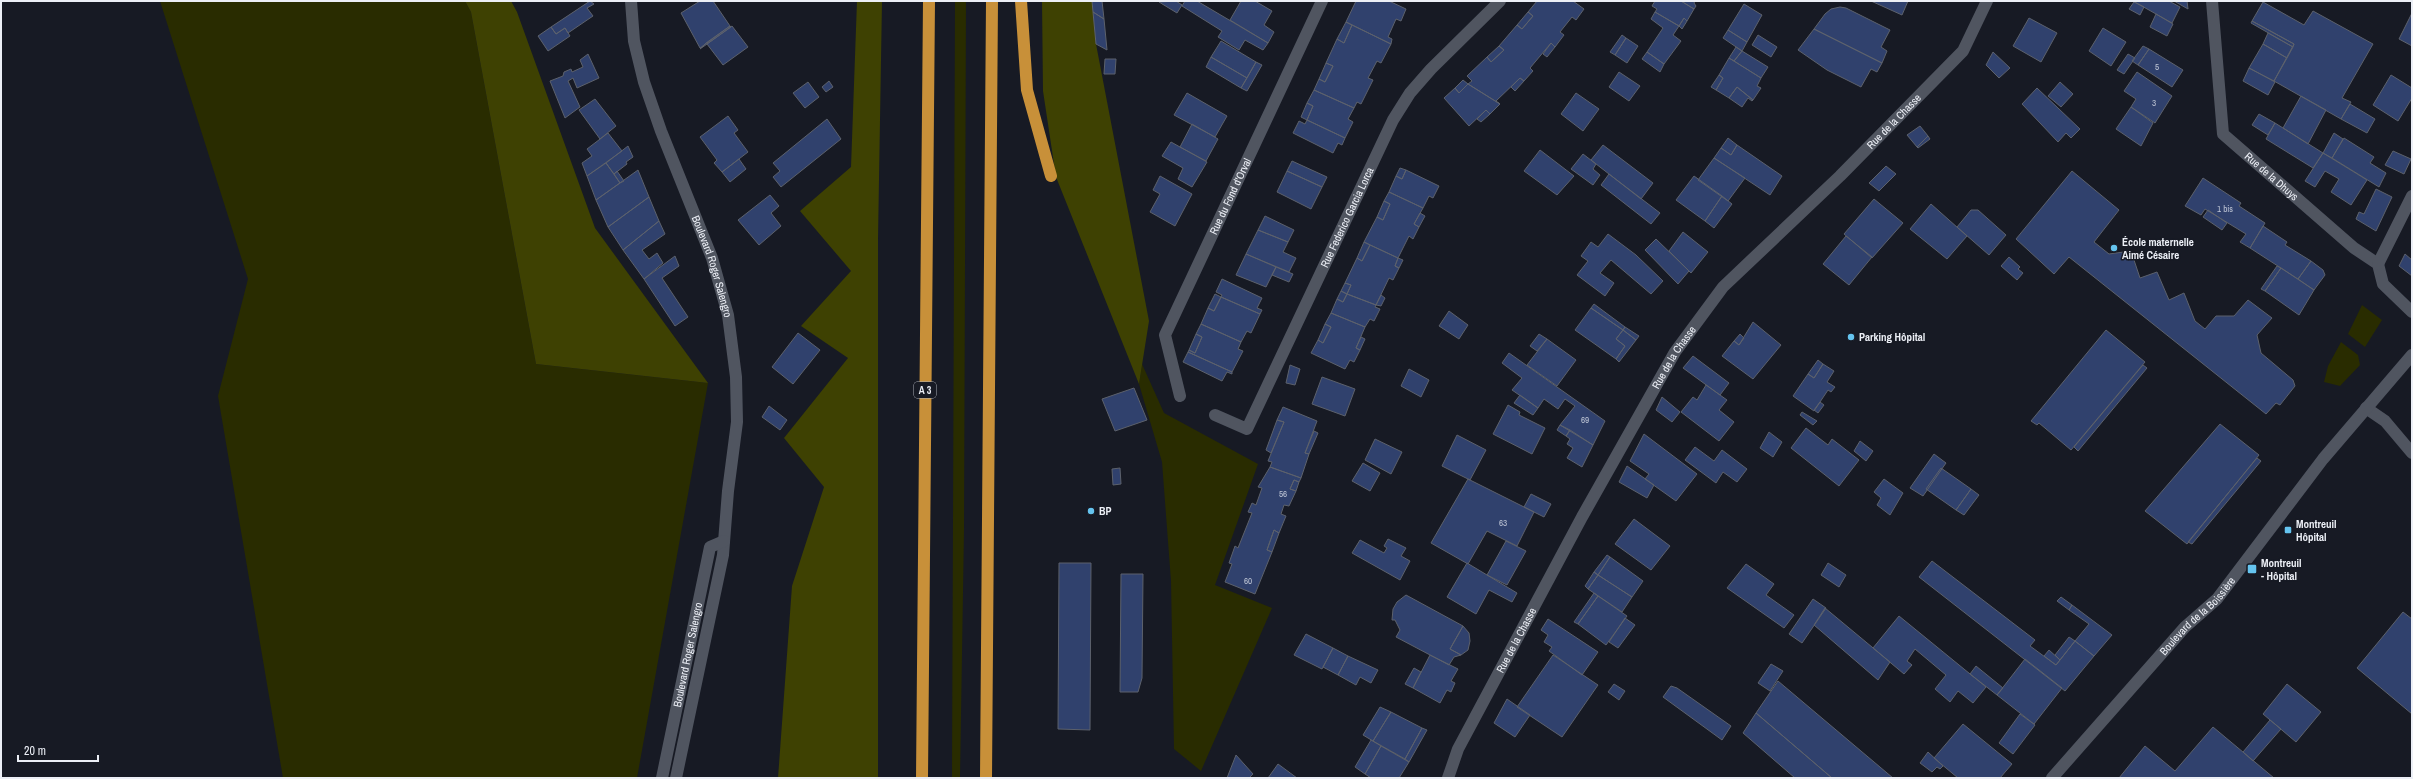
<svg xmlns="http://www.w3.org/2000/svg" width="2413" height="779" viewBox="0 0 2413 779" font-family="'Archivo Narrow',sans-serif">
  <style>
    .green { fill: #292c00 }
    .forest { fill: #3e4102 }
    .building { fill: #30416d; stroke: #5c616c }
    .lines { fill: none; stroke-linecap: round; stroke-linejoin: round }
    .minor { stroke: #505560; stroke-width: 12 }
    .secondary { stroke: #505560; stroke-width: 12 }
    .motorway { stroke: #c89039; stroke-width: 12 }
    .poi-dot { fill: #65c4ef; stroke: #171a24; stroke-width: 1.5 }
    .labels { text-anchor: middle; stroke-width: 3; stroke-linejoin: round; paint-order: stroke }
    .number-label { font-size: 9px; fill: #bdc4d4 }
    .shield { fill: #171a24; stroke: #acafb7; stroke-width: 1 }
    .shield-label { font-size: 10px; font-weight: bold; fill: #eceff6 }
    .street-label { font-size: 11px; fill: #eceff6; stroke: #171a24 }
    .poi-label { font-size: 11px; font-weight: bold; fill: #eceff6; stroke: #171a24; text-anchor: start }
  </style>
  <rect width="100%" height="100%" fill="#171a24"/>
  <path class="green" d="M160,1H465L471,12L536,364L708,383L637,778H283L218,396L248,279Z
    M955,1H966L964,531L960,778H952Z
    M2362,305L2382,320L2365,347L2348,334Z
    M2341,342L2358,355L2360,365L2340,386L2324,382L2328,366Z
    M1142,364L1164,413L1258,464L1215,585L1272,608L1201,771L1174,749L1171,581L1162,462L1139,384Z"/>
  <path class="forest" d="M465,1H511L517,12L595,228L708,383L536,364L471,12Z
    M857,1H882L878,239V778H778L792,586L824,487L784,438L848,358L801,326L851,271L800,211L851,167Z
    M1042,1H1092L1096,44L1149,321L1139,384L1056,177L1043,91Z"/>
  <path class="building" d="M590,1L594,4L587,8L593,16L568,33L565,28L556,34L551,27Z
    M700,1H713L730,26L700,48L681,13Z
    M1092,1H1102L1104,19L1093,12Z
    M1176,1L1182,5L1177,13L1159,2Z
    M1185,1H1197L1268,43L1263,50L1245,40L1239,50L1218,37L1222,31L1182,6Z
    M1241,1H1255L1272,11L1264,25L1274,32L1268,43L1230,20Z
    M1356,1H1389L1406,9L1401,21L1396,19L1388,37L1392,39L1391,44L1346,22Z
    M1537,1H1573L1584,9L1576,20L1572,17L1560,32L1564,35L1555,47L1551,43L1530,68L1533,71L1524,81L1520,78L1496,101L1500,104L1468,84L1472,81L1467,76L1487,57L1491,62L1504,50L1499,46L1517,25L1522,29L1533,16L1528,12Z
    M1655,1H1681L1694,9L1687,21L1684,18L1679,26L1655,12L1657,9L1652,6Z
    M1681,1H1695L1694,3L1696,6L1694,9Z
    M1871,1H1908L1902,15Z
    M2133,1H2169L2180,7L2172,23Z
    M2174,1H2187L2188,9Z
    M2134,2L2144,7L2140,15L2129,9Z
    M2263,2L2304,25L2313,11L2373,44L2342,98L2351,102L2341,119L2274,81L2294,44L2252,21Z
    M1744,4L1762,15L1747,42L1728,30Z
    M1840,7L1846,8L1890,30L1881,47L1887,51L1882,63L1814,29L1825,14L1831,9Z
    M1093,12L1104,19L1107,50L1096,44Z
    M1528,12L1533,16L1522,29L1517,25Z
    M1655,12L1679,26L1673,35L1681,41L1664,64L1647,52L1663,28L1651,19Z
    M2412,13V46L2399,39Z
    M2156,14L2173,24L2167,36L2150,27Z
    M1684,18L1687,21L1682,29L1679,26Z
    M2029,18L2057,33L2041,62L2013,46Z
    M2252,21L2294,44L2293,47L2251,23Z
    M1346,22L1352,25L1344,43L1337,39Z
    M1352,25L1391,44L1381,63L1377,61L1368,78L1373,80L1361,104L1357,102L1354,108L1314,90L1319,79L1325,82L1333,66L1326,63L1337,39L1344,43Z
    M730,26L731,27L700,49L706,43Z
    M732,26L748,47L723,65L707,44Z
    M551,27L556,34L565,28L570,36L548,51L538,36Z
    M2103,28L2126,42L2111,66L2089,51Z
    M1814,29L1882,63L1877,72L1871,69L1861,87L1827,70L1798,50Z
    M1728,30L1747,42L1742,51L1723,38Z
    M2268,33L2293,47L2287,58L2263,44Z
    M1622,35L1626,38L1615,55L1610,52Z
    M1758,35L1777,47L1771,57L1752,45Z
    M1626,38L1638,46L1627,63L1615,55Z
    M1221,41L1256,62L1247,78L1211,57Z
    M1551,43L1555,47L1547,57L1543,54Z
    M2263,44L2287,58L2274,81L2249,68Z
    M1499,46L1504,50L1491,62L1487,57Z
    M2143,46L2149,49L2138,65L2132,61Z
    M1736,47L1742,51L1734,61L1729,58Z
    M2149,49L2183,70L2172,87L2138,65Z
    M1742,51L1768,67L1761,78L1734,61Z
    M1647,52L1664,64L1660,72L1642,59Z
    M1993,52L2010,68L1999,78L1986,65Z
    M588,54L599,78L577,88L573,78L568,81L580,107L565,118L550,81L563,76L564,72L571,69L572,72L583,67L580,60Z
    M2128,54L2135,58L2124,74L2117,70Z
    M1211,57L1247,78L1241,88L1206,67Z
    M1729,58L1761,78L1757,86L1761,88L1753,100L1737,87L1729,98L1716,90L1723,78L1719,75Z
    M1105,59H1116L1115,74H1104Z
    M1256,62L1262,65L1247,91L1241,88Z
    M1326,63L1333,66L1325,82L1319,79Z
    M2249,68L2275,82L2268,95L2243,81Z
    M1619,72L1640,86L1629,101L1609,87Z
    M2137,72L2172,96L2155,123L2131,107L2136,99L2124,91Z
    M1719,75L1723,78L1716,90L1711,87Z
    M2391,75L2412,88V98L2398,121L2373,105Z
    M1520,78L1524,81L1515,91L1511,87Z
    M1463,80L1468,84L1459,93L1455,88Z
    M829,81L833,87L826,92L822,87Z
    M808,82L819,97L805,108L793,93Z
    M2060,82L2073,94L2061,107L2048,96Z
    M1468,84L1500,104L1490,114L1486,110L1469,126L1444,98L1455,88L1459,93Z
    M1737,87L1753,100L1752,101L1748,98L1742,107L1729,98Z
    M2037,88L2080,129L2071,138L2066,133L2058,142L2022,104Z
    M1314,90L1354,108L1348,119L1353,122L1345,138L1307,120L1313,106L1307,103Z
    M1187,93L1227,116L1215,137L1174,115Z
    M1576,93L1599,109L1583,131L1561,114Z
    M2301,96L2326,110L2308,144L2283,128Z
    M595,99L616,126L600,139L579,110Z
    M1307,103L1313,106L1307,120L1301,117Z
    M2350,104L2375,119L2367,133L2341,119Z
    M2131,107L2153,123L2141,146L2116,129Z
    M1486,110L1490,114L1481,122L1477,119Z
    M2259,114L2275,123L2268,135L2252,125Z
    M728,116L738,130L734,133L748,152L722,172L714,163L717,160L700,137Z
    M827,119L841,139L781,187L773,177L780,171L773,163Z
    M1307,120L1345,138L1342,145L1338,143L1333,153L1293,133L1299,121L1305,124Z
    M2275,123L2323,153L2313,168L2266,139Z
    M1192,124L1218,139L1206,161L1180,147Z
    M1920,126L1928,136L1917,147L1907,135Z
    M608,133L622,151L587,176L582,163L592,156L587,149Z
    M2334,133L2343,139L2332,158L2323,153Z
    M1928,136L1930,139L1918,148L1917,147Z
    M1728,138L1737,145L1731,155L1721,148Z
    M2344,138L2374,157L2370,163L2386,173L2379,187L2332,158Z
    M1171,142L1207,162L1192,187L1178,179L1183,168L1162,156Z
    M1603,145L1653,183L1641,199L1591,160Z
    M1737,145L1782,176L1770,195L1714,158L1721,148L1731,155Z
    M628,146L633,157L626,162L627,164L614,174L606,163Z
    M1540,150L1574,176L1557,195L1524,171Z
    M2393,151L2411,159L2404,174L2385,165Z
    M2323,153L2367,180L2351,205L2331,192L2339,179L2325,171L2315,187L2305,181Z
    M1583,154L1596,164L1593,169L1600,175L1593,185L1571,169Z
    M1714,158L1745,178L1728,201L1698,180Z
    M739,159L746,169L730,182L722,172Z
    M1292,161L1327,177L1322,187L1287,171Z
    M606,163L620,183L596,200L587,176Z
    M1886,166L1896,174L1879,191L1869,183Z
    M1400,168L1406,170L1402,179L1396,176Z
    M638,170L649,197L608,227L596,200Z
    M1406,170L1439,186L1433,198L1429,196L1423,208L1389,192L1396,176L1402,179Z
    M617,171L624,181L620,183L614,174Z
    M1287,171L1322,187L1311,209L1277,192Z
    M2072,171L2119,210L2094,242L2109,254L2131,251L2140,278L2157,272L2169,300L2184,293L2195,321L2205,329L2216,316H2234L2248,300L2272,318L2257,335L2261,353L2293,380L2295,386L2280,405L2276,403L2266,414L2069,257L2054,274L2016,239Z
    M1609,174L1660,213L1651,224L1601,185Z
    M1160,176L1192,194L1175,226L1150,212L1160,194L1153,190Z
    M1694,176L1722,196L1705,221L1676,200Z
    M2203,178L2241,203L2239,206L2265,223L2250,248L2240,242L2246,234L2205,209L2201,215L2185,206Z
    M2376,189L2392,197L2376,231L2356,219L2359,212L2364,214Z
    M1389,192L1423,208L1414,224L1419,227L1413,239L1409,236L1398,258L1364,242L1377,217L1383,220L1390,204L1384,201Z
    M770,195L779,206L771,213L781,226L759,245L738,220Z
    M1722,196L1732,204L1714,228L1705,221Z
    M649,197L659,221L623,250L608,227Z
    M1874,199L1903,223L1872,258L1844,234Z
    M1384,201L1390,204L1383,220L1377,217Z
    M1931,204L1967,236L1947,259L1910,229Z
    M1971,210H1978L2006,235L1989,255L1957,227Z
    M2208,210L2227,223L2222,230L2203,217Z
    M1420,213L1425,216L1419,227L1414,224Z
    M1265,216L1294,230L1288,242L1258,230Z
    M659,221L665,234L642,250L649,259L657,253L663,263L644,279L623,250Z
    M2263,226L2287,242L2285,245L2311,261L2298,279L2250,248Z
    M1258,230L1288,242L1283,252L1296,258L1289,272L1246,254Z
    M1683,232L1708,252L1691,273L1669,251Z
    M1608,234L1636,255L1663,281L1651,294L1611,260L1600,273L1614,283L1605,296L1577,275L1588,261L1581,256L1591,242L1598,247Z
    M1846,236L1872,257L1849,285L1823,264Z
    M1656,239L1689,271L1678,284L1645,250Z
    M1364,242L1370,245L1362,261L1357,258Z
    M1370,245L1398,258L1395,266L1399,268L1393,280L1389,278L1376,305L1347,294L1351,285L1345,283L1357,258L1362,261Z
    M1246,254L1276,267L1266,287L1236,275Z
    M2405,254L2412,260V276L2399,266Z
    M675,256L679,266L662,278L688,317L675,326L644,279Z
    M2009,257L2020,267L2018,269L2023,273L2017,280L2001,266Z
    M1398,258L1403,260L1399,268L1395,266Z
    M2311,261L2323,270L2325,275L2314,290L2298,279Z
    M2277,266L2281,268L2265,291L2261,289Z
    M1276,267L1293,274L1289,282L1272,275Z
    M2281,268L2314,290L2299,315L2265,291Z
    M1222,279L1262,298L1257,308L1262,310L1260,314L1221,297L1222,295L1216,292Z
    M1345,283L1351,285L1347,294L1341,291Z
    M1341,291L1347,294L1343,302L1337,299Z
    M1215,294L1221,297L1214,311L1208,308Z
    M1347,294L1376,305L1375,307L1380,309L1374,321L1370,319L1365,327L1331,313L1337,299L1343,302Z
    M1381,295L1385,298L1381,306L1376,305Z
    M1221,297L1260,314L1251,333L1247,331L1241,342L1201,324L1208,308L1214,311Z
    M1594,304L1625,327L1623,330L1591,308Z
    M1591,308L1623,330L1616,339L1625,346L1616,359L1575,330Z
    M1449,311L1468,325L1459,339L1439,326Z
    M1331,313L1365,327L1356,348L1360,350L1354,362L1350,360L1345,369L1311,353L1318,340L1323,343L1331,327L1325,324Z
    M1753,322L1781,345L1753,379L1722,356L1734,341L1739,345Z
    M1201,324L1241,342L1238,349L1243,351L1232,372L1188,352L1189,350L1195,353L1202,337L1196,334Z
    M1325,324L1331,327L1323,343L1318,340Z
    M1625,327L1639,336L1636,340L1623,330Z
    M1623,330L1636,340L1619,362L1616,359L1625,346L1616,339Z
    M2106,330L2145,362L2071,450L2039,423L2037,425L2031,421Z
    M798,333L820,350L793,384L772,367Z
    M1196,334L1202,337L1195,353L1189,350Z
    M1539,334L1547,339L1537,351L1530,346Z
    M1740,334L1744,338L1739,345L1734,341Z
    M1361,337L1365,339L1360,350L1356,348Z
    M1547,339L1576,360L1557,386L1527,365Z
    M1188,352L1232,372V374L1227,372L1222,381L1183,362Z
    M1509,353L1605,421L1593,445L1560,425L1575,406L1565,399L1558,409L1544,399L1538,408L1512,390L1522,378L1502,363Z
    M1693,356L1729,383L1720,395L1683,368Z
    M1818,360L1823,364L1814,378L1808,374Z
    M1823,364L1834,371L1827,382L1835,387L1831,392L1828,390L1814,411L1793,396L1808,374L1814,378Z
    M1290,365L1300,369L1295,385L1286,383Z
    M2143,365L2147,368L2078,451L2074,447Z
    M1409,369L1429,380L1421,397L1401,386Z
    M1322,377L1355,389L1345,416L1312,404Z
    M1706,385L1727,400L1719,410L1734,422L1719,441L1681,412L1693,397L1697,400Z
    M1134,388L1147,420L1115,431L1102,399Z
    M1520,395L1538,408L1533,415L1514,403Z
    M1662,397L1680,412L1672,422L1656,410Z
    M1820,402L1824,405L1818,413L1814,410Z
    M1508,405L1520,412L1519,415L1545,428L1532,454L1493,434Z
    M769,406L787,420L780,430L762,417Z
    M1283,407L1317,421L1305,453L1309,454L1301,478L1270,467L1272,462L1268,461L1284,422L1277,420Z
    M1802,412L1817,421L1813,425L1800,415Z
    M1277,420L1284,422L1271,453L1266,450Z
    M2220,424L2259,455L2187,544L2145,511Z
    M1560,425L1570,430L1566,436L1557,430Z
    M1806,428L1828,445L1832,439L1859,460L1839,486L1791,448Z
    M1570,430L1593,445L1582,467L1567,458L1573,448L1567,444L1570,439L1566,436Z
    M1314,431L1318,433L1309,454L1305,453Z
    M1769,432L1782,442L1773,457L1760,448Z
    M1644,434L1697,474L1676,501L1645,479L1649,474L1630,461Z
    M1457,435L1486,450L1470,480L1442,466Z
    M1375,439L1402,452L1391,474L1365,460Z
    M1860,441L1873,451L1866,461L1854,451Z
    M1695,447L1714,461L1722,450L1747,469L1737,482L1723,472L1716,483L1685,460Z
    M1934,454L1946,463L1923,496L1910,488Z
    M2257,458L2261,461L2192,544L2188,542Z
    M1363,463L1380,473L1370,491L1352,481Z
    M1627,466L1654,485L1647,498L1619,482Z
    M1270,467L1301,478L1299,482L1294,480L1290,489L1296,491L1289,506L1284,505L1281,514L1286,516L1279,533L1274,530L1267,550L1272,552L1255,594L1225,582L1232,564L1229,563L1235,546L1238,548L1252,513L1248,512L1252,503L1256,505L1262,488L1258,487Z
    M1120,468L1121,484L1113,485L1112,469Z
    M1941,468L1971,489L1956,510L1926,489Z
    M1468,479L1534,512L1517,546L1487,531L1468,564L1431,543Z
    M1884,479L1903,493L1890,515L1877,505L1881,498L1874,492Z
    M1294,480L1299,482L1296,491L1290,489Z
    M1971,489L1979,495L1964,515L1956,510Z
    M1531,494L1551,504L1544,517L1524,507Z
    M1634,519L1670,546L1651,570L1615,544Z
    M1274,530L1279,533L1272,552L1267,550Z
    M1388,539L1406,548L1401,556L1410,561L1400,580L1352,553L1360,540L1384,553L1387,548L1384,546Z
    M1506,541L1526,551L1507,585L1487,575Z
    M1607,555L1610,557L1598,575L1594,572Z
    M1610,557L1643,581L1632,597L1598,575Z
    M1932,561L2035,640L2030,646L2056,665L2075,641L2094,656L2065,691L1919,577Z
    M1059,563H1091L1090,730L1058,729Z
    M1467,563L1517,593L1512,602L1489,590L1476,614L1447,597Z
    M1828,563L1846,575L1839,587L1821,575Z
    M1746,564L1774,584L1766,595L1794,615L1784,628L1727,588Z
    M1594,572L1598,575L1588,589L1585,586Z
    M1121,574H1143L1142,678L1138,692H1120Z
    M1598,575L1632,597L1622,612L1588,589Z
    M1594,593L1598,596L1578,624L1574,622Z
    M1406,595L1463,626L1450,649L1461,655L1454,657L1449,665L1396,637L1400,630L1395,620H1392L1393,609L1397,602Z
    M1598,596L1627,616L1606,645L1578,624Z
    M2061,597L2072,605L2069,610L2057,601Z
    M1813,599L1826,608L1802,643L1789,634Z
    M2072,605L2112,635L2094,656L2075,641L2089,624L2069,610Z
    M1825,608L1890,662L1878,680L1814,625Z
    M2403,612L2412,619V714L2357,668Z
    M1899,616L1986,687L1973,703L1958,691L1950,702L1935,689L1946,675L1915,649L1907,661L1912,665L1904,674L1873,648Z
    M1625,618L1635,625L1618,648L1609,642Z
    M1548,619L1598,652L1582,675L1549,651L1552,647L1544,642L1548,635L1541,630Z
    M1463,626L1469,633L1470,641L1468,650L1461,655L1450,649Z
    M1306,634L1333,648L1322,669L1294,655Z
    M2069,637L2075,641L2060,660L2055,655Z
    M1333,648L1348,656L1338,675L1323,667Z
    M2049,650L2060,660L2056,665L2044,656Z
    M1430,655L1458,669L1451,681L1455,683L1451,692L1447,690L1440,703L1413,688Z
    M1553,655L1598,685L1562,737L1517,707Z
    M1348,656L1378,670L1371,683L1360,677L1356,685L1338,675Z
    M2025,659L2062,688L2034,724L1997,695Z
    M1771,664L1783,671L1770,691L1758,683Z
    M1976,666L2003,688L1997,695L1970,674Z
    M1414,668L1421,672L1413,688L1405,684Z
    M1778,681L1893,778H1832L1756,713Z
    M1614,684L1625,691L1619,700L1608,692Z
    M2287,684L2321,712L2296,742L2263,714Z
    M1671,686L1677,688L1731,726L1722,740L1663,697Z
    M1507,699L1530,715L1515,737L1494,723Z
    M1380,707L1391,712L1373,741L1363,735Z
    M1391,712L1422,728L1405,759L1373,741Z
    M1756,713L1832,778H1795L1743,733Z
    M2020,714L2035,725L2013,754L1999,743Z
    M2270,720L2281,729L2253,761L2243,752Z
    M1963,724L2012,764L2000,778H1958L1934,758Z
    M2213,727L2274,778H2119L2145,746L2175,771Z
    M1422,728L1427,730L1409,762L1405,759Z
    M1371,740L1381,746L1365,774L1355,767Z
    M1381,746L1409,762L1399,778H1371L1365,774Z
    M1928,752L1943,766L1940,769L1937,767L1932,772L1920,763Z
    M1236,755L1253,774L1249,778H1227Z
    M1278,764L1297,778H1268Z"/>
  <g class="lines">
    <g class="minor">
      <path id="s1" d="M631,1L634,41L644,82L661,131L712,258L728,315L736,377L737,422L728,491L723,555L676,778"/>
      <path id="s2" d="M2212,1L2223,134L2354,248L2378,264L2383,284L2412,312"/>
      <path d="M2378,264L2412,196"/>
      <path id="s3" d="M1180,396L1165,335L1322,1"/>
      <path d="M2366,408L2385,421L2412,453"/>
      <path id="s4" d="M1215,415L1247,429L1393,120L1410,93L1431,69L1500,1"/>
      <path id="s5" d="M662,778L710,547L724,541"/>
      <path id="s6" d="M1448,778L1458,749L1582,517L1675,352L1723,287L1840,176L1963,51L1987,1"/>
    </g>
    <path class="secondary" id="s7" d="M2052,778L2185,627L2217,599L2323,459L2412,355"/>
    <path class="motorway" d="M1021,1L1027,90L1051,176
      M922,778L929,1
      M986,778L992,1"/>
  </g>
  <g class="poi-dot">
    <circle cx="2114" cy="248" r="4"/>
    <circle cx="1851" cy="337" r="4"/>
    <circle cx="1091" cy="511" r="4"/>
    <rect x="2284" y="526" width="8" height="8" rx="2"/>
    <rect x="2247" y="564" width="10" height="10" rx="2"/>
  </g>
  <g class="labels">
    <g class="number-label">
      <text x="2157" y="70">5</text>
      <text x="2154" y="106">3</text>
      <text x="2225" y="212">1 bis</text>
      <text x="1585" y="423">69</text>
      <text x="1283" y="497">56</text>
      <text x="1503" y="526">63</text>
      <text x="1248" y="584">60</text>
    </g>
    <rect class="shield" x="914" y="382" width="22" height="16" rx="3"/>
    <g class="shield-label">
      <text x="925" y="394">A 3</text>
    </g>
    <g class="street-label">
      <text dy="4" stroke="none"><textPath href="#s6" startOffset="802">Rue de la Chasse</textPath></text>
      <text dy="4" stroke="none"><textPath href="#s2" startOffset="198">Rue de la Dhuys</textPath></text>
      <text dy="4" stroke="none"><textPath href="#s3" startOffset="216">Rue du Fond d'Orval</textPath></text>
      <text dy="4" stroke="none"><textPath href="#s4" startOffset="269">Rue Federico Garcia Lorca</textPath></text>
      <text dy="4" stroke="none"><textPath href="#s1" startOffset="279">Boulevard Roger Salengro</textPath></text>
      <text dy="4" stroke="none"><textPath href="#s6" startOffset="478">Rue de la Chasse</textPath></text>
      <text dy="4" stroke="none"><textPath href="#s7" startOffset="218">Boulevard de la Boissière</textPath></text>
      <text dy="4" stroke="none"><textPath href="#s6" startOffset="154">Rue de la Chasse</textPath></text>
      <text dy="4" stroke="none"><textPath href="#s5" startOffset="126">Boulevard Roger Salengro</textPath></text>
    </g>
    <g class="poi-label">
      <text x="2122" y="246">École maternelle<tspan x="2122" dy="13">Aimé Césaire</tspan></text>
      <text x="1859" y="341">Parking Hôpital</text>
      <text x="1099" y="515">BP</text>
      <text x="2296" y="528">Montreuil<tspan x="2296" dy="13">Hôpital</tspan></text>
      <text x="2261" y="567">Montreuil<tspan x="2261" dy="13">- Hôpital</tspan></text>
    </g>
  </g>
  <rect width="2413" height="779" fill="none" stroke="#eceff6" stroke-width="4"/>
  <path d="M18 755v6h80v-6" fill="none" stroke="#eceff6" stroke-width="2"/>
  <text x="24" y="755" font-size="12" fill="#eceff6" stroke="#171a24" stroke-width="3" paint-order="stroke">20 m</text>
</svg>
